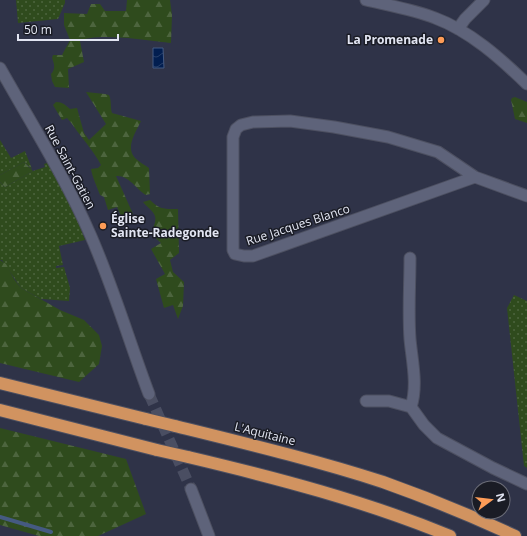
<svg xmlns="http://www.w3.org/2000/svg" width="527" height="536" viewBox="0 0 527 536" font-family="'Open Sans',sans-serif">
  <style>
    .green { fill: url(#green-dots) }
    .forest { fill: url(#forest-firs) }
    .water { fill: url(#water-waves); stroke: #455a81 }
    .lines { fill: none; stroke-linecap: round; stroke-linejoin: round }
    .stream { stroke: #455a81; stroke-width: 4 }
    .minor-tunnel { stroke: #4a4e62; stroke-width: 11; stroke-dasharray: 11 5.5; stroke-linecap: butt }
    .minor-casing { stroke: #4d5061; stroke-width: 13 }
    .motorway-casing { stroke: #4d5061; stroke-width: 14 }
    .minor { stroke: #5e637a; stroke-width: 11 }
    .motorway { stroke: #d19360; stroke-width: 12 }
    .motorway-bridge-casing { stroke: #4d5061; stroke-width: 14; stroke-linecap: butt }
    .motorway-bridge { stroke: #d19360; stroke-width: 12 }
    .poi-dot { fill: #fe9c57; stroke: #1a1c25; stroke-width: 1.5 }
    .labels { text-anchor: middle; stroke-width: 3; stroke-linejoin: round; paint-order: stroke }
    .poi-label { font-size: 12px; font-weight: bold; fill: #e2e5f2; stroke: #1a1c25; text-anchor: end }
    .street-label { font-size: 12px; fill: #e2e5f2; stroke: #1a1c25 }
  </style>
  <defs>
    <pattern id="green-dots" width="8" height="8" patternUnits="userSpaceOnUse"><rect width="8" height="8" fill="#2f4b1d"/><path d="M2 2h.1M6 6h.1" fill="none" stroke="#4d653e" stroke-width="1.8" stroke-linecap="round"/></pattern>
    <pattern id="forest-firs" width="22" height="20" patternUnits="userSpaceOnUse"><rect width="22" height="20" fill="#2f4b1d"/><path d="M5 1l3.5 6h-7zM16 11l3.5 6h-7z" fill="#4d653e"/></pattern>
    <pattern id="water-waves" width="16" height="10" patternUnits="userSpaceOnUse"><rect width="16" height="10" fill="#021e50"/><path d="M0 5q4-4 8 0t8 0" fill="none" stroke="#273f6a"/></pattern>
  </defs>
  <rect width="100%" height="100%" fill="#2f3348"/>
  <path class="green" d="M16,0H65V3L58,19L18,23Z
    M0,140L11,158L25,151L32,169L24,162L0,175Z
    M50,162L74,211L85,240L59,246L63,265L56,266V268L64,267L70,288L69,301L41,299L21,288L2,260H0V182L5,187L33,171L45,167L44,164Z
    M514,295L527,301V468L524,466L507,308Z"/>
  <path class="forest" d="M127,0H170L172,15L171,43C151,41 96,32 80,41L84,62L68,69L69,88L55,87L52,81L51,74C56,69 54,63 52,58L53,55H62L70,40L64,25V13L87,14L91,4H100L105,11H126Z
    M86,92L105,94L109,95C112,102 110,107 112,113L141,121C136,132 125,147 135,158C139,162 145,165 149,168L150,194L146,195C136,189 129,175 116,176L133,214L121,216L117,207L108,210L104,197L100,195C97,187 92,176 91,169L98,168L101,165C94,152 86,143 77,131C74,127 71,122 67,118L62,120L53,105L56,102C63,102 65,105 70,109L77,108L84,133L89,140L106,124Z
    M515,97L527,102V123L515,119L511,100L512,98Z
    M24,162L33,171L5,187L0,182V175Z
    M150,200C160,210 165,209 178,209L179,253L170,260L173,272L184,282L183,306L178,319L173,305L164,308L156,279L165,274L151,249L161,243C144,229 160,225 154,214C152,210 146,206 143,202Z
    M0,260L6,264L14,279L21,288L60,310L84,320L99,335L102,346L99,364L79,382L0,363Z
    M0,428L126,459L146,514L98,536H39L0,525Z"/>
  <path class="water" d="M153,48H163L164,68H153Z"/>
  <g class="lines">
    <path class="stream" d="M0,517L51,532"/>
    <path class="minor-tunnel" d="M149,394L191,489"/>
    <g class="minor-casing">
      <path id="minor" d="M366,0C387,5 415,10 435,18C470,31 500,58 527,84
        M458,29L465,19L484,0
        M0,68C31,123 65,177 90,234C113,286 129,341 149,394
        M475,177L253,256H244L235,254L233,250V137L236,129L241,125L253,122L290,121L334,127L388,137L438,152L475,177L527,196
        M410,258C410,284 408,312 410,339C412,361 418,385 411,407
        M366,401H389L411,407L424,425L437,438L493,468L527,484
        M191,489L209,536"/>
    </g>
    <g class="motorway-casing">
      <path id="motorway" d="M0,383L146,419
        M0,410L157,450
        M175,426C244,443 315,460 383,482C428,498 472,516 515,536
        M188,457C277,478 365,501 450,536"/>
    </g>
    <use href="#minor" class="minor"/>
    <use href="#motorway" class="motorway"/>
    <g class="motorway-bridge-casing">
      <path id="motorway-bridge" d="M146,419L175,426
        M157,450L188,457"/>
    </g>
    <use href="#motorway-bridge" class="motorway-bridge"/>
  </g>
  <g class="poi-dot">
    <circle cx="441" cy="40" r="4"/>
    <circle cx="103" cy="226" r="4"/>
  </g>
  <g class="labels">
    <g class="poi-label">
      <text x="433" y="44">La Promenade</text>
      <text x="111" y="223" text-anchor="start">Église<tspan x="111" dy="14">Sainte-Radegonde</tspan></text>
    </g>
    <g class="street-label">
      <text transform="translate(70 167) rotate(62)" y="4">Rue Saint-Gatien</text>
      <text transform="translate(298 225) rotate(-18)" y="4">Rue Jacques Blanco</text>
      <text transform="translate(265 434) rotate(14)" y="4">L'Aquitaine</text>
    </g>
  </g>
  <g transform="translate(491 500) rotate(75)"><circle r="19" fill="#1a1c25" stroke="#6a6c77"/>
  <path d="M0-3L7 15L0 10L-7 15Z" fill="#fe9c57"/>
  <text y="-6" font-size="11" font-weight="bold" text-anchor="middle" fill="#e2e5f2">N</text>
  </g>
  <path d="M18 34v6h100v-6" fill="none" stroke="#e2e5f2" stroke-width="2"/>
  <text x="24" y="34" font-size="12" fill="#e2e5f2" stroke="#1a1c25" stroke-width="3" paint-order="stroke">50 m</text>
</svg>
